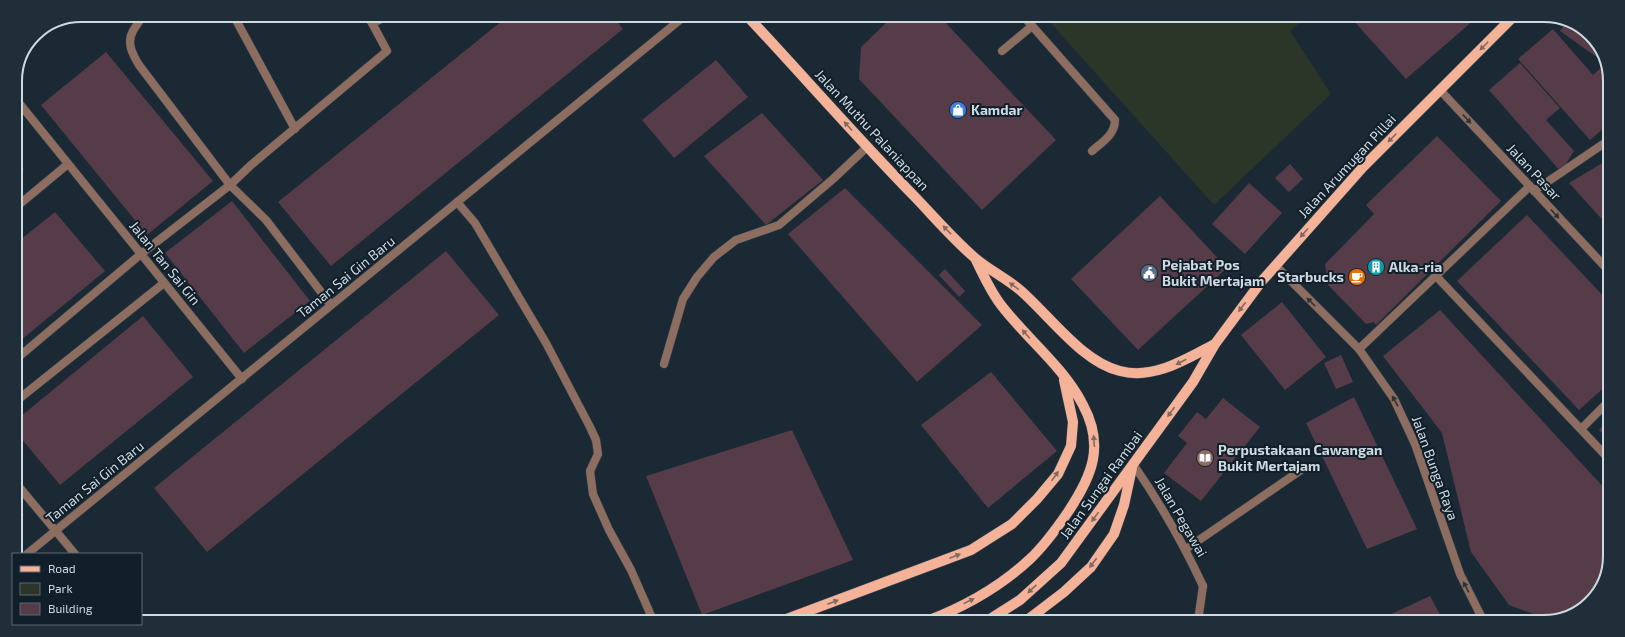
<svg xmlns="http://www.w3.org/2000/svg" width="1625" height="637" viewBox="0 0 1625 637" font-family="'Exo 2',sans-serif">
  <style>
    .green { fill: #2b3629 }
    .building { fill: #553c48 }
    .lines { fill: none; stroke-linecap: round; stroke-linejoin: round }
    .lane-casing { stroke: #374550; stroke-width: 9 }
    .street-casing { stroke: #374550; stroke-width: 9 }
    .primary-casing { stroke: #374550; stroke-width: 11 }
    .lane { stroke: #8d6d60; stroke-width: 8 }
    .street { stroke: #8d6d60; stroke-width: 8 }
    .primary { stroke: #f4b399; stroke-width: 10 }
    .oneway { fill: #826962 }
    .oneway2 { fill: #2f3238 }
    .labels { text-anchor: middle; stroke-width: 4; stroke-linejoin: round; paint-order: stroke }
    .poi-label { font-size: 14px; font-weight: bold; fill: #cfd9e0; stroke: #101f2a; text-anchor: start }
    .street-label { font-size: 14px; fill: #cfd9e0; stroke: #101f2a }
    .rim { fill: none; stroke: #cfd9e0; stroke-width: 2 }
  </style>
  <rect width="100%" height="100%" fill="#1a2934"/>
  <path class="green" d="M1047,19H1304L1290,31L1331,94L1214,205Z"/>
  <path class="building" d="M615,19L623,29L331,266L278,202L503,20Z
    M890,19H942L1056,140L982,210L859,79L861,47Z
    M1352,19H1475L1406,79Z
    M1568,20L1596,41L1605,63L1560,31Z
    M1553,29L1593,75L1602,67L1610,77V123L1590,140L1518,59Z
    M106,52L213,181L147,235L41,105Z
    M716,60L748,97L674,158L642,120Z
    M1520,63L1560,108L1546,120L1574,151L1561,172L1489,90Z
    M762,113L823,180L766,225L704,156Z
    M1437,136L1501,201L1376,325L1374,322L1366,324L1328,285L1325,264L1374,214L1366,205Z
    M15,159L24,170L15,177Z
    M1609,159V227L1569,183Z
    M1290,164L1303,179L1289,192L1275,178Z
    M1249,183L1282,213L1245,254L1212,224Z
    M845,188L982,325L917,382L788,234Z
    M1160,196L1227,268L1138,350L1071,279Z
    M232,201L310,301L244,353L165,253Z
    M55,212L105,271L15,345V244Z
    M1527,215L1608,301V384L1579,410L1457,281Z
    M446,251L499,315L207,552L154,488Z
    M945,269L965,291L959,297L939,275Z
    M1282,302L1326,357L1285,390L1241,335Z
    M1440,310L1607,491L1606,577L1584,608L1539,616L1509,605L1471,552L1442,433L1383,356Z
    M143,316L193,377L60,485L15,431V421Z
    M1341,355L1353,382L1336,389L1324,363Z
    M991,372L1057,451L988,508L921,425Z
    M1354,397L1417,529L1367,549L1306,423Z
    M1223,398L1260,427L1201,501L1164,473L1187,443L1178,436L1197,412L1206,419Z
    M1607,421V438L1599,430Z
    M792,430L853,560L702,615L646,476Z
    M15,504L24,515L15,522Z
    M1430,596L1444,622H1374Z
    M1158,614L1164,621H1148Z"/>
  <g class="lines">
    <g class="lane-casing">
      <path id="lane" d="M1026,19L1115,120C1115,135 1102,142 1092,151
        M140,20C138,24 135,27 133,31C126,43 133,55 139,65L230,185L266,220L331,305
        M236,20L295,129
        M1002,51L1032,26
        M1534,191L1609,140
        M457,202L475,223L546,343L590,427L596,440L598,454L590,471L593,494L609,530L631,570L653,620
        M1436,276L1607,457
        M1359,349L1530,186
        M15,360L141,254L230,185L251,165L387,51L372,23
        M664,364L683,299L697,277L714,257L736,240L779,225L833,179L867,147
        M15,402L164,283
        M1581,429L1608,402
        M15,482L75,554
        M1186,549L1301,470
        M1198,621L1203,586"/>
    </g>
    <g class="street-casing">
      <path id="street" d="M370,20L372,23L379,20
        M1440,90L1609,271
        M15,98L242,379
        M15,208L68,164
        M1275,265L1359,349L1394,399L1415,444L1460,574L1484,622
        M1133,464C1160,503 1183,543 1203,586
        M27,554L681,19"/>
    </g>
    <g class="primary-casing">
      <path id="primary" d="M750,19C806,79 859,140 916,198C935,218 954,240 975,258C989,270 1006,278 1020,290C1049,315 1082,362 1120,371C1154,380 1186,359 1215,344
        M784,620L971,550L1012,524L1037,499L1058,474L1071,446L1073,422L1064,380
        M927,621C964,607 1001,586 1030,559C1045,545 1057,528 1068,512C1092,476 1105,446 1083,405C1063,366 1027,339 1001,305C991,292 983,275 976,260
        M987,621L1020,600L1061,563L1193,382L1215,344L1261,282L1363,167L1511,19
        M1026,621L1064,592L1091,567L1114,534L1124,505L1132,468"/>
    </g>
    <use href="#lane" class="lane"/>
    <use href="#street" class="street"/>
    <use href="#primary" class="primary"/>
  </g>
  <defs><path id="oneway-solid" d="M-6-.8H1V-3.2L6.5 0L1 3.2V.8H-6Z"/></defs>
  <g class="oneway">
    <use href="#oneway-solid" transform="translate(1484 46) rotate(135)"/>
    <use href="#oneway-solid" transform="translate(848 126) rotate(-132)"/>
    <use href="#oneway-solid" transform="translate(1392 138) rotate(135)"/>
    <use href="#oneway-solid" transform="translate(947 230) rotate(-134)"/>
    <use href="#oneway-solid" transform="translate(1304 233) rotate(132)"/>
    <use href="#oneway-solid" transform="translate(1014 286) rotate(-144)"/>
    <use href="#oneway-solid" transform="translate(1242 307) rotate(127)"/>
    <use href="#oneway-solid" transform="translate(1026 334) rotate(-132)"/>
    <use href="#oneway-solid" transform="translate(1181 362) rotate(152)"/>
    <use href="#oneway-solid" transform="translate(1171 412) rotate(126)"/>
    <use href="#oneway-solid" transform="translate(1094 441) rotate(-94)"/>
    <use href="#oneway-solid" transform="translate(1055 476) rotate(-54)"/>
    <use href="#oneway-solid" transform="translate(1095 517) rotate(126)"/>
    <use href="#oneway-solid" transform="translate(955 556) rotate(-21)"/>
    <use href="#oneway-solid" transform="translate(1093 563) rotate(127)"/>
    <use href="#oneway-solid" transform="translate(1032 589) rotate(137)"/>
    <use href="#oneway-solid" transform="translate(969 601) rotate(-26)"/>
    <use href="#oneway-solid" transform="translate(833 602) rotate(-21)"/>
  </g>
  <g class="oneway2">
    <use href="#oneway-solid" transform="translate(1467 119) rotate(47)"/>
    <use href="#oneway-solid" transform="translate(1555 214) rotate(47)"/>
    <use href="#oneway-solid" transform="translate(1311 302) rotate(-135)"/>
    <use href="#oneway-solid" transform="translate(1395 401) rotate(-119)"/>
    <use href="#oneway-solid" transform="translate(1466 587) rotate(-118)"/>
  </g>
  <defs>
    <g id="shop-disc" transform="scale(0.9)"><circle r="9.5" fill="#3f7fe0" stroke="#101f2a"/><path d="M-5-2.5h2.3a2.7 3.5 0 0 1 5.4 0H5L5.5 6h-11ZM-1.5-2.5h3a1.5 2.3 0 0 0-3 0Z" fill="#fff"/></g>
    <g id="building-disc" transform="scale(0.9)"><circle r="9.5" fill="#0f9aa8" stroke="#101f2a"/><path d="M-4-6H4V6H1V3H-1V6H-4ZM-2.5-4.3h1.7v1.8h-1.7ZM.8-4.3h1.7v1.8H.8ZM-2.5-1h1.7V.8h-1.7ZM.8-1h1.7V.8H.8Z" fill="#fff"/></g>
    <g id="civic-disc" transform="scale(0.9)"><circle r="9.5" fill="#5c6f8a" stroke="#101f2a"/><path d="M-.6-6.5H3V-4.5H.6V-3L4-1V1h2V6H-6V1h2V-1L-.6-3ZM-1.2 2.5V6h2.4V2.5Z" fill="#fff"/></g>
    <g id="cafe-disc" transform="scale(0.9)"><circle r="9.5" fill="#e8710a" stroke="#101f2a"/><path d="M-5.5-4.5H6V0H3Q3 3.5 0 3.5H-2.5Q-5.5 3.5-5.5 0ZM3-3.2v2h1.7v-2ZM-6 4.5H4V6H-6Z" fill="#fff"/></g>
    <g id="library-disc" transform="scale(0.9)"><circle r="9.5" fill="#8d6e63" stroke="#101f2a"/><path d="M-6-4Q-3-5.5-.7-3.5V5Q-3 3-6 4ZM6-4Q3-5.5 .7-3.5V5Q3 3 6 4Z" fill="#fff"/></g>
  </defs>
  <g fill-rule="evenodd">
    <use href="#shop-disc" x="958" y="110"/>
    <use href="#building-disc" x="1376" y="267"/>
    <use href="#civic-disc" x="1149" y="273"/>
    <use href="#cafe-disc" x="1357" y="277"/>
    <use href="#library-disc" x="1205" y="458"/>
  </g>
  <g class="labels">
    <g class="poi-label">
      <text x="971" y="115">Kamdar</text>
      <text x="1162" y="270">Pejabat Pos<tspan x="1162" dy="16">Bukit Mertajam</tspan></text>
      <text x="1389" y="272">Alka-ria</text>
      <text x="1344" y="282" text-anchor="end">Starbucks</text>
      <text x="1218" y="455">Perpustakaan Cawangan<tspan x="1218" dy="16">Bukit Mertajam</tspan></text>
    </g>
    <g class="street-label">
      <text transform="translate(872 130) rotate(47)" y="5">Jalan Muthu Palaniappan</text>
      <text transform="translate(1347 166) rotate(-47)" y="5">Jalan Arumugan Pillai</text>
      <text transform="translate(1534 172) rotate(47)" y="5">Jalan Pasar</text>
      <text transform="translate(165 263) rotate(51)" y="5">Jalan Tan Sai Gin</text>
      <text transform="translate(346 277) rotate(-39)" y="5">Taman Sai Gin Baru</text>
      <text transform="translate(1435 468) rotate(70)" y="5">Jalan Bunga Raya</text>
      <text transform="translate(95 482) rotate(-39)" y="5">Taman Sai Gin Baru</text>
      <text transform="translate(1101 485) rotate(-54)" y="5">Jalan Sungai Rambai</text>
      <text transform="translate(1181 517) rotate(60)" y="5">Jalan Pegawai</text>
    </g>
  </g>
  <path d="M0 0H1625V637H0ZM81 22H1544A59 59 0 0 1 1603 81V556A59 59 0 0 1 1544 615H81A59 59 0 0 1 22 556V81A59 59 0 0 1 81 22Z" fill="#1f2e39" fill-rule="evenodd"/>
  <path class="rim" d="M81 22H1544A59 59 0 0 1 1603 81V556A59 59 0 0 1 1544 615H81A59 59 0 0 1 22 556V81A59 59 0 0 1 81 22Z"/>
  <rect x="12" y="553" width="130" height="72" fill="#101f2a" stroke="#5c6973"/>
  <rect x="20" y="566" width="20" height="6" fill="#f4b399" stroke="#5c6973"/>
  <text x="48" y="573" font-size="12" fill="#cfd9e0">Road</text>
  <rect x="20" y="583" width="20" height="12" fill="#2b3629" stroke="#5c6973"/>
  <text x="48" y="593" font-size="12" fill="#cfd9e0">Park</text>
  <rect x="20" y="603" width="20" height="12" fill="#553c48" stroke="#5c6973"/>
  <text x="48" y="613" font-size="12" fill="#cfd9e0">Building</text>
</svg>
